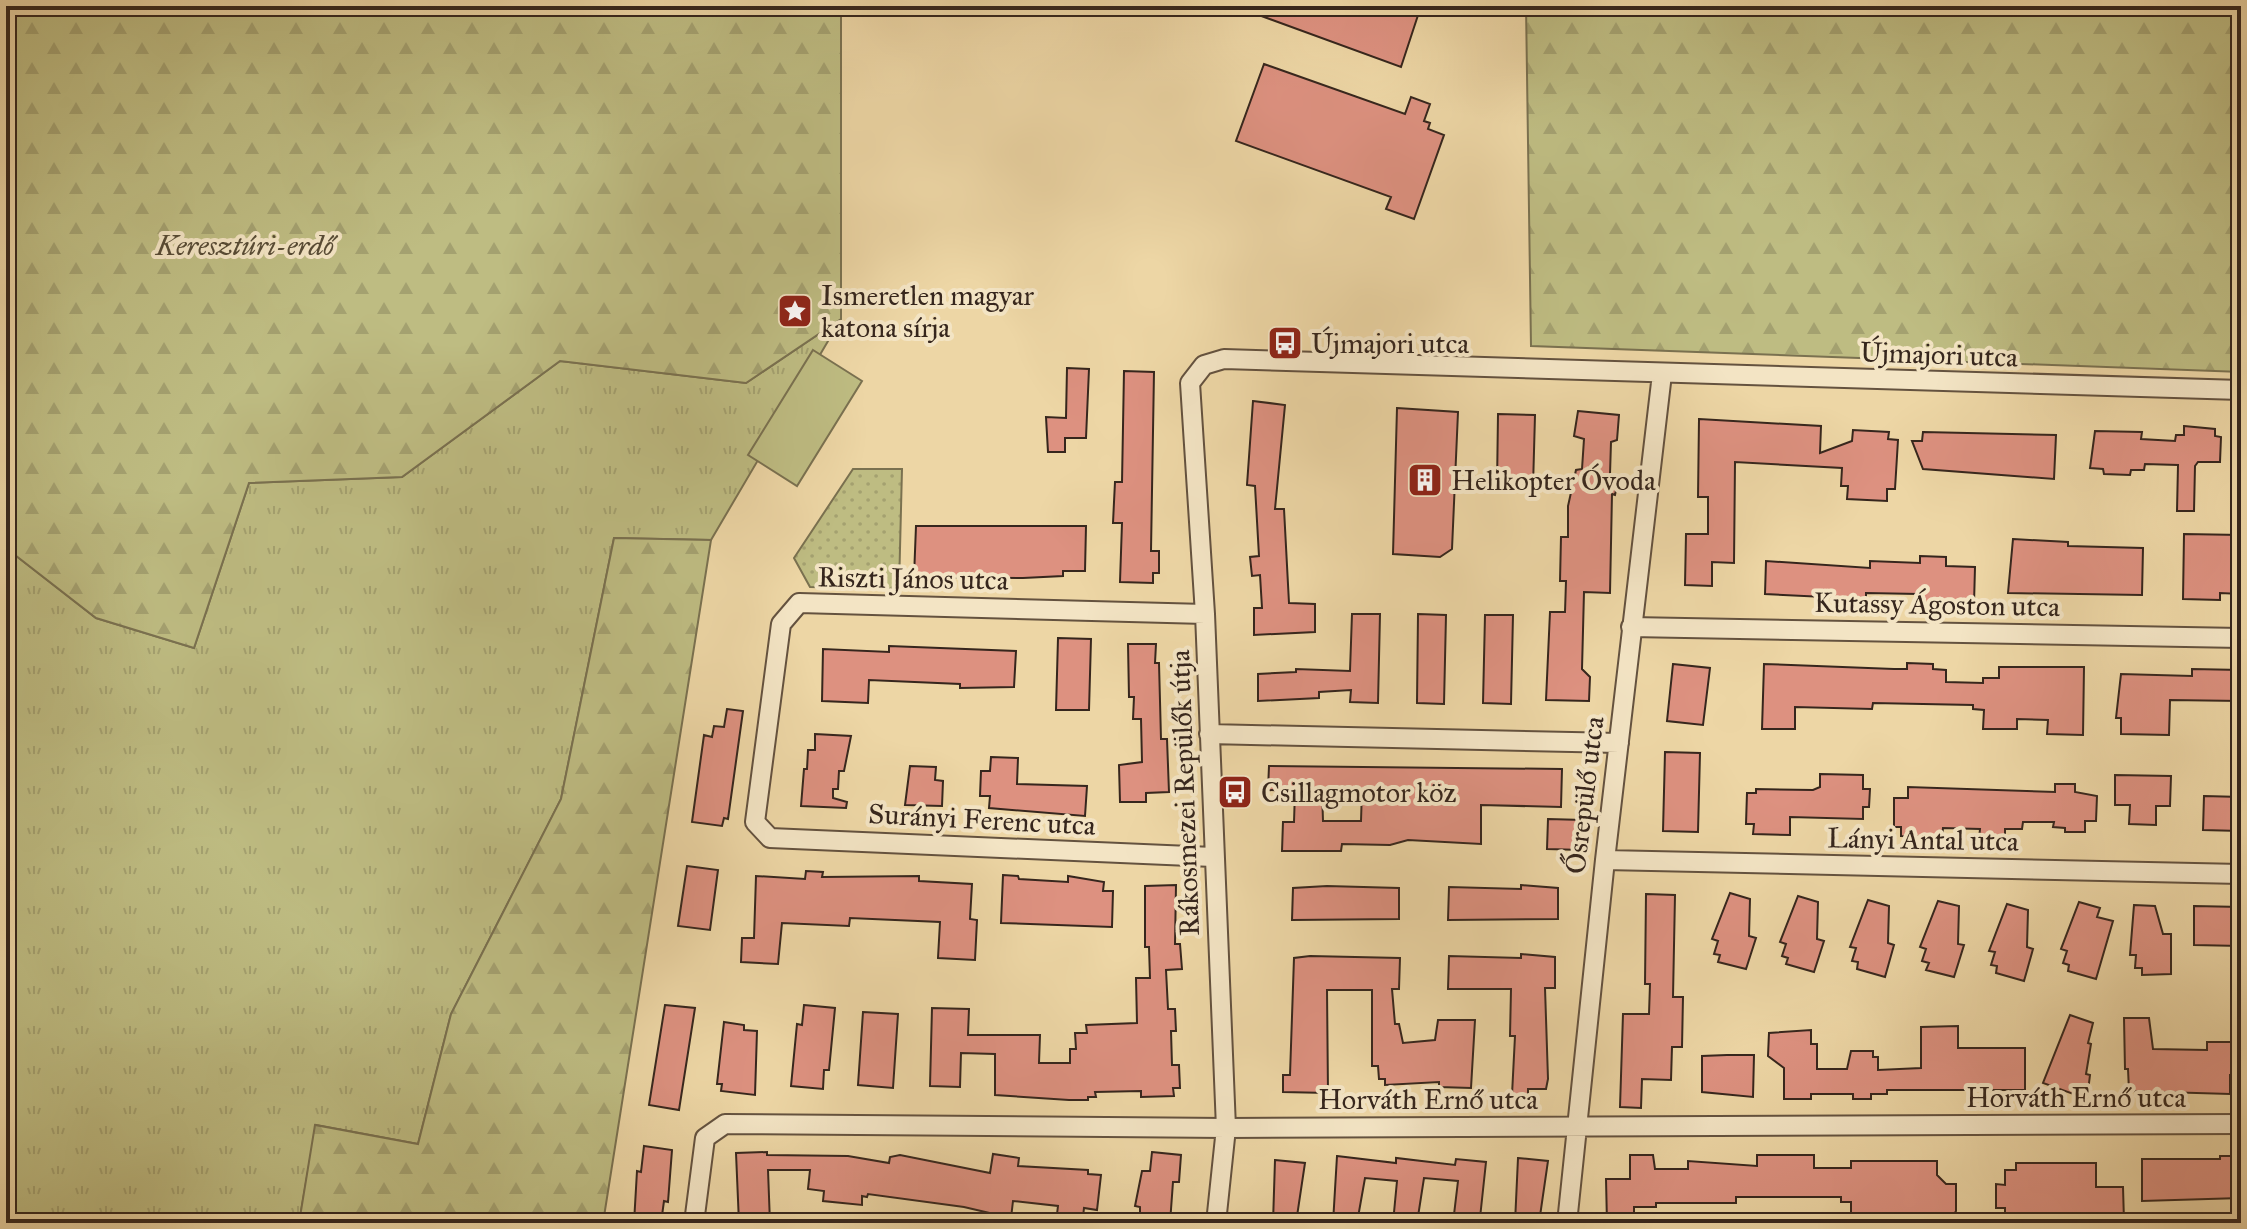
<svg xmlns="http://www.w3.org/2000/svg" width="2247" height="1229" viewBox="0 0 2247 1229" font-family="'IM FELL Great Primer',serif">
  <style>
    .grass { fill: url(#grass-tufts); stroke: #7a7150; stroke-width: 2 }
    .forest { fill: url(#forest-firs); stroke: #7a7150; stroke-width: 2 }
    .park { fill: url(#park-dots); stroke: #7a7150; stroke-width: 2 }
    .pitch { fill: #bebc82; stroke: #7a7150; stroke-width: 2 }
    .building { fill: #dd9180; stroke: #36261d; stroke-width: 2; fill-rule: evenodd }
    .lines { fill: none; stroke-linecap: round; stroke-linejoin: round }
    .minor-casing { stroke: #64523f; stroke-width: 22 }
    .minor { stroke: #f3e4c4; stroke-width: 18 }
    .labels { text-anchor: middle; stroke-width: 8; stroke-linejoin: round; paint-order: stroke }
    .park-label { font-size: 28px; font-style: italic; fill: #584c36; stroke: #f3e4c4 }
    .poi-label { font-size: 28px; fill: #36261d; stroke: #f3e4c4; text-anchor: start }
    .street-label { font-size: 28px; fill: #36261d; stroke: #f3e4c4 }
  </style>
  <defs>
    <pattern id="grass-tufts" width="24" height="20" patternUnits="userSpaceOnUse" patternTransform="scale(2)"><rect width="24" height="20" fill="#bebc82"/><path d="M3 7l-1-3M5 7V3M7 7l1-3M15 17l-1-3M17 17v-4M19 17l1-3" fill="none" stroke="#a4a170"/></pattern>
    <pattern id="forest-firs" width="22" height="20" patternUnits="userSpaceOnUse" patternTransform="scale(2)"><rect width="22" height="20" fill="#bebc82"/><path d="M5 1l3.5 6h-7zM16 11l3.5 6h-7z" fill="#a4a170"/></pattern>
    <pattern id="park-dots" width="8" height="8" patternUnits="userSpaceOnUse" patternTransform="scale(2)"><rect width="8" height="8" fill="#bebc82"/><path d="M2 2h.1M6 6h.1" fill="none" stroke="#a4a170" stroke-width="1.8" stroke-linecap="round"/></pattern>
  </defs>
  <rect width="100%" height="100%" fill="#edd6a5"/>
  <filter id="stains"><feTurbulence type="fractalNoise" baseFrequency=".0025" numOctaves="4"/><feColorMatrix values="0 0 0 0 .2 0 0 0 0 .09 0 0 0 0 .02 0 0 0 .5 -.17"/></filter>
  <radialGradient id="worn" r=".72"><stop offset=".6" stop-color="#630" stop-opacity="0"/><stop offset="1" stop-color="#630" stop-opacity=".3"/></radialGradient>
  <path class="grass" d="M841,319L711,540L614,538L561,799L451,1014L418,1144L316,1125L299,1223H6V548L96,618L194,648L249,483L402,477L560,361L746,383Z"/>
  <path class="forest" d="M6,6H841V319L746,383L560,361L402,477L249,483L194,648L96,618L6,548Z
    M1526,6H2241V372L1531,346Z
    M614,538L711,540L603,1223H299L315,1125L418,1144L451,1014L561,799Z"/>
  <path class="park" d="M853,469H902L899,589L810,587L794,558Z"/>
  <path class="pitch" d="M813,350L862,381L797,486L748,455Z"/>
  <path class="building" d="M1234,6H1421L1401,67Z
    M1264,64L1405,114L1411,97L1430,104L1424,121L1430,123L1428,129L1444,135L1414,219L1386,209L1391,197L1236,141Z
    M1067,368L1089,369L1086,438H1065V452H1048L1046,417L1066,418Z
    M1124,371L1154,372L1151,551H1159V573H1153V583L1120,582L1122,523H1113L1114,502L1115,482H1122Z
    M1253,401L1285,405L1275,509H1284L1289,603L1315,604V632L1254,635V608H1262L1260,575L1252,576L1250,557L1259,556L1255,486L1247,485Z
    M1397,408L1458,412L1452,549L1440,557L1393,554Z
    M1578,411L1619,415L1617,440L1611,442L1610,474L1619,475L1615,495L1612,494L1610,593L1584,592L1582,669L1590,677L1589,701L1546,700L1550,612H1565L1566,581H1560L1561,537H1568V506L1576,470L1582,469L1584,439L1574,436Z
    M1498,414L1535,415L1533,487L1497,486Z
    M1699,419L1821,426L1820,453L1852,441L1853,430L1889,432L1888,439L1898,440L1895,489H1887V501L1847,499L1848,486H1841L1842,468L1735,462L1734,563L1712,562V586L1685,585L1686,534H1708V497H1698Z
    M2184,426L2215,429V436L2221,437L2220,462H2198L2195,466L2194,511H2177L2178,465L2145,464L2144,470H2131L2130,475L2104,474L2103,469L2090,468L2095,431L2142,432L2141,439L2175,441L2176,435H2184Z
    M1923,432L2056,435L2054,479L1923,469L1912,441H1922Z
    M916,526H1086L1085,571H1063V576L1023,578L914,577Z
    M2184,534L2241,535V594L2220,593V600L2183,599Z
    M2013,539L2068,542V546L2143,548L2142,595L2008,593Z
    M1920,556L1946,557V566L1975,567L1974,604L1919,602V594L1866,593V599L1765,594L1766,561L1870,568V561L1920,563Z
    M1352,614H1380L1378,703L1350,702L1351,690L1319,692V698L1258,701V674L1296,672V669L1350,671Z
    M1418,614L1446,615L1444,704L1417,703Z
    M1485,615H1513L1511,704L1483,703Z
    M1058,638L1091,639L1089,710H1056Z
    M1128,644H1156L1155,663H1159L1161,739H1167L1169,792L1146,793V802H1120L1119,765L1142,762L1141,719H1133L1134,697H1129Z
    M889,646L1016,651L1014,687L960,688V684L869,680L868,703L822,701L823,649L889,652Z
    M1907,663L1933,664V669L1946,670V682L1983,683V678H1999V667H2084L2083,735L2047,734L2048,720L2017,719V729H1983L1984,710L1973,709V705L1873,703L1872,709L1795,707V729H1762L1764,664L1894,669H1907Z
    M1673,664L1710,668L1703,725L1667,721Z
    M2192,669L2241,670V701L2170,700L2169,735L2121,734V718H2116L2121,674L2192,676Z
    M727,709L743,711L728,819L724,818L722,826L692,822L704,735L712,737L714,726L724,727Z
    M815,734L851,736L844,771H839L838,789H833V798L847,802L846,808L801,806L804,769H807L808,750H815Z
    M1665,752L1700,753L1698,832L1663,831Z
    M991,757L1018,758L1017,784L1087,786L1085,816L989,808L990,796H980L981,771H990Z
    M910,766L936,767L935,780L943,781L942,806L905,805Z
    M1269,766L1562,769L1561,807L1481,805V844L1408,840L1390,845L1342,844L1341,851H1282L1283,822H1294L1295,791L1268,790ZM1322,789L1362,790L1361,821H1323Z
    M1820,774L1863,775V789H1870L1869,807H1863V819L1790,817V835L1753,834L1754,824H1746L1747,793H1756V789L1813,790L1820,787Z
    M2115,775L2171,776L2170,806H2156V825L2129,824L2130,805H2115Z
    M2055,784H2075V792L2097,796L2096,821H2085V832H2065V828L2053,827L2054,822H2023L2022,829H2005V840H1979L1980,829L1943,828L1942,837L1901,836V827H1894V798H1908V787L2055,792Z
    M2204,796L2241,797L2240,831L2203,830Z
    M1548,819L1583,820L1582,850L1547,849Z
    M687,866L718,870L710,930L678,926Z
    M806,871L823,872L822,877L919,876V881L972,884L970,919L977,920L975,960L938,958L940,922L850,918L849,926L782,923L778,964L741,962L742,938H754L756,876L805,879Z
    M1003,875L1018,876L1019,879L1068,882V876L1104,882L1103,891H1113L1112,927L1001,923Z
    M1176,885L1175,944H1180L1182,969L1166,970L1168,1009H1175L1176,1031H1171L1172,1065H1179L1180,1088H1173L1174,1096L1141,1097V1091L1095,1092L1096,1097H1088V1100H1069L995,1095V1054L961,1053L960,1087L930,1086L932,1008L969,1009L968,1035H1040L1039,1063H1070V1049H1076L1075,1033H1087L1086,1025L1137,1023L1136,978H1150L1149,947H1145V886Z
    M1521,885L1558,888V919L1448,920L1449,887L1521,889Z
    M1327,886L1399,888V919L1292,920L1293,888Z
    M1730,893L1750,899L1749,936L1756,938L1746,969L1718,962L1720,955L1714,954L1718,941L1712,939Z
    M1646,894L1675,895L1673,997H1683L1682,1047H1672L1671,1080L1642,1079L1641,1108L1620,1107L1623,1014H1649L1650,984H1645Z
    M1798,896L1818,902L1817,939L1824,941L1814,972L1786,964L1788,958L1782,956L1786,944L1780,942Z
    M1868,900L1889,906L1888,943L1894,945L1885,977L1857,969L1858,962L1852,961L1856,948L1850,947Z
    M1938,901L1959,906L1958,944L1964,945L1954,977L1926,970L1929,963L1922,961L1926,949L1920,947Z
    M2079,902L2100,908L2097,917L2113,921L2096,979L2068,971L2069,965L2063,963L2067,951L2061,949Z
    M2007,904L2028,910L2027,947L2033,949L2024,981L1996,973L1997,966L1991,965L1995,952L1989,951Z
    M2134,905L2155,906L2163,934H2171V974L2142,975V968H2135L2136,955H2130Z
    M2194,906L2241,907V946L2194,945Z
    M1521,954L1555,957V988H1545L1548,1079L1546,1089H1528V1095H1512L1515,1036H1510L1511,989H1448L1449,956L1521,958Z
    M1310,956L1400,958L1399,989H1392L1395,1024H1399L1403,1043L1435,1040L1438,1020H1475L1471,1088L1439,1087V1082L1385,1085V1079H1379L1378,1066H1372V990H1327L1328,1093L1283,1092V1075H1290L1294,958Z
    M665,1005L695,1008L679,1110L649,1105Z
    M804,1005L835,1008L829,1070H824L823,1089L791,1086L797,1024L802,1025Z
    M863,1012L898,1014L893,1088L858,1085Z
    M2070,1015L2093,1023L2088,1043L2091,1044L2086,1074L2090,1075L2087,1099L2043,1083Z
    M2124,1018H2149L2153,1049L2207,1050V1042H2235L2234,1075H2230V1094L2129,1091L2128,1069H2125Z
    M724,1022L744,1025V1030L757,1031L755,1095L721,1091L722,1084H717Z
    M1958,1026V1048H2025V1090H1887V1094H1871V1099H1853V1094H1811V1099H1784V1068L1768,1056L1769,1033L1811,1030V1044H1817V1069H1847L1851,1051H1873V1057H1878V1070L1921,1068V1027Z
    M1727,1055H1754L1753,1097L1702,1092V1056Z
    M644,1146L672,1150L668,1202L664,1201L661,1223H634L637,1171L641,1172Z
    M767,1152V1155L848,1156L889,1163L890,1157L900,1155L990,1173L993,1154L1019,1158L1018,1166L1088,1170V1174L1101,1175L1097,1210L1084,1208L1083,1217L1057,1214L1058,1206L1013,1201L1011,1218L964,1207L868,1194L867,1197L862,1196V1205L823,1201L824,1191L808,1189L810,1170H768L770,1223H739L736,1153Z
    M1152,1152L1181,1155L1179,1182H1173L1170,1223L1145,1222V1218H1140V1207L1135,1206L1142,1171H1150Z
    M1630,1155H1653L1655,1169H1688V1161L1757,1166V1155H1814V1168H1851V1161H1937V1175L1946,1184H1956V1211L1949,1223L1851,1222V1202H1841V1197H1736V1203H1656V1207H1634V1223H1607L1606,1179H1630Z
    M1337,1156L1396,1163V1158L1455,1165L1456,1159L1486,1162L1480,1218L1477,1223H1453L1458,1181L1424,1178L1417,1223H1393L1397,1181L1365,1178L1357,1223H1333Z
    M2220,1156H2241V1198L2142,1201V1159H2220Z
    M1518,1158L1548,1161L1539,1223H1515Z
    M1275,1160L1305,1163L1296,1223H1273Z
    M2016,1163H2096V1187H2123L2124,1221L2005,1223V1208H1996V1184L2005,1185V1170H2016Z"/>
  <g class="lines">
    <g class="minor-casing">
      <path id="minor" d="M1205,614L799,603L781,624L755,822L770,838L1213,857
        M1631,627L2241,638
        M1209,734L1619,743
        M1605,860L2241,874
        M694,1223L705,1138L725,1124L1226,1128L2241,1124
        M1216,1223L1226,1128L1205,614L1190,383L1204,365L1224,359L2241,390
        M1567,1223L1605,860L1662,374"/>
    </g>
    <use href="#minor" class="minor"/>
  </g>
  <defs>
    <g id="sight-square" transform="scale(1.8)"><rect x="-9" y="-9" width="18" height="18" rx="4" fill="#8f2418" stroke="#f3e4c4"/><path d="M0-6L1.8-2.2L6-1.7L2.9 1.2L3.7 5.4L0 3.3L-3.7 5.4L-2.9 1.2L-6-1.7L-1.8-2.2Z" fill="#fff"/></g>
    <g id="bus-square" transform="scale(1.8)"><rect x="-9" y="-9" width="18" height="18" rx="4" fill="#8f2418" stroke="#f3e4c4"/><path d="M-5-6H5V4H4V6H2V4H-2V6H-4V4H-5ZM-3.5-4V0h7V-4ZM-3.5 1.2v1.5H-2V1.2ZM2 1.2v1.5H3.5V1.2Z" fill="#fff"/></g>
    <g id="building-square" transform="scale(1.8)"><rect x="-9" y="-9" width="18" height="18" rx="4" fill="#8f2418" stroke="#f3e4c4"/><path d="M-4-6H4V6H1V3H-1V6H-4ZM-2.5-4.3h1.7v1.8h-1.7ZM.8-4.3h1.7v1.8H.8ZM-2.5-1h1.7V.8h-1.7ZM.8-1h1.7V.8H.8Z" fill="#fff"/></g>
  </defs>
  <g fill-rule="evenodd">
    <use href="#sight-square" x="795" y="311"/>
    <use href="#bus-square" x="1285" y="343"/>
    <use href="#building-square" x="1425" y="480"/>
    <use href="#bus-square" x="1235" y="792"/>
  </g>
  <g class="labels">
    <g class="park-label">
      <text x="245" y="255">Keresztúri-erdő</text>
    </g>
    <g class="poi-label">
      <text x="821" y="305">Ismeretlen magyar<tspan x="821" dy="32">katona sírja</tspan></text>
      <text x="1311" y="353">Újmajori utca</text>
      <text x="1451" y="490">Helikopter Óvoda</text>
      <text x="1261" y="802">Csillagmotor köz</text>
    </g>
    <g class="street-label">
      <text transform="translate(1939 354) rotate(2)" y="10">Újmajori utca</text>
      <text transform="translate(913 578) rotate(1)" y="10">Riszti János utca</text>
      <text transform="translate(1937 604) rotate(1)" y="10">Kutassy Ágoston utca</text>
      <text transform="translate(1184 793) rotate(-92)" y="10">Rákosmezei Repülők útja</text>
      <text transform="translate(1584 795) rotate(-83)" y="10">Ősrepülő utca</text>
      <text transform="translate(982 819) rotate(3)" y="10">Surányi Ferenc utca</text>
      <text transform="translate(1923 839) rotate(1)" y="10">Lányi Antal utca</text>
      <text x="2076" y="1107">Horváth Ernő utca</text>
      <text x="1428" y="1109">Horváth Ernő utca</text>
    </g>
  </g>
  <rect width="2247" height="1229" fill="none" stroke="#edd6a5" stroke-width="32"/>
  <rect x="8" y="8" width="2231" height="1213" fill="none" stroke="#36261d" stroke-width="4"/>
  <rect x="16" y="16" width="2215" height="1197" fill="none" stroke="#36261d" stroke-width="2"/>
  <rect width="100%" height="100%" filter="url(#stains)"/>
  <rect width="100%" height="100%" fill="url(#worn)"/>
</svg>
